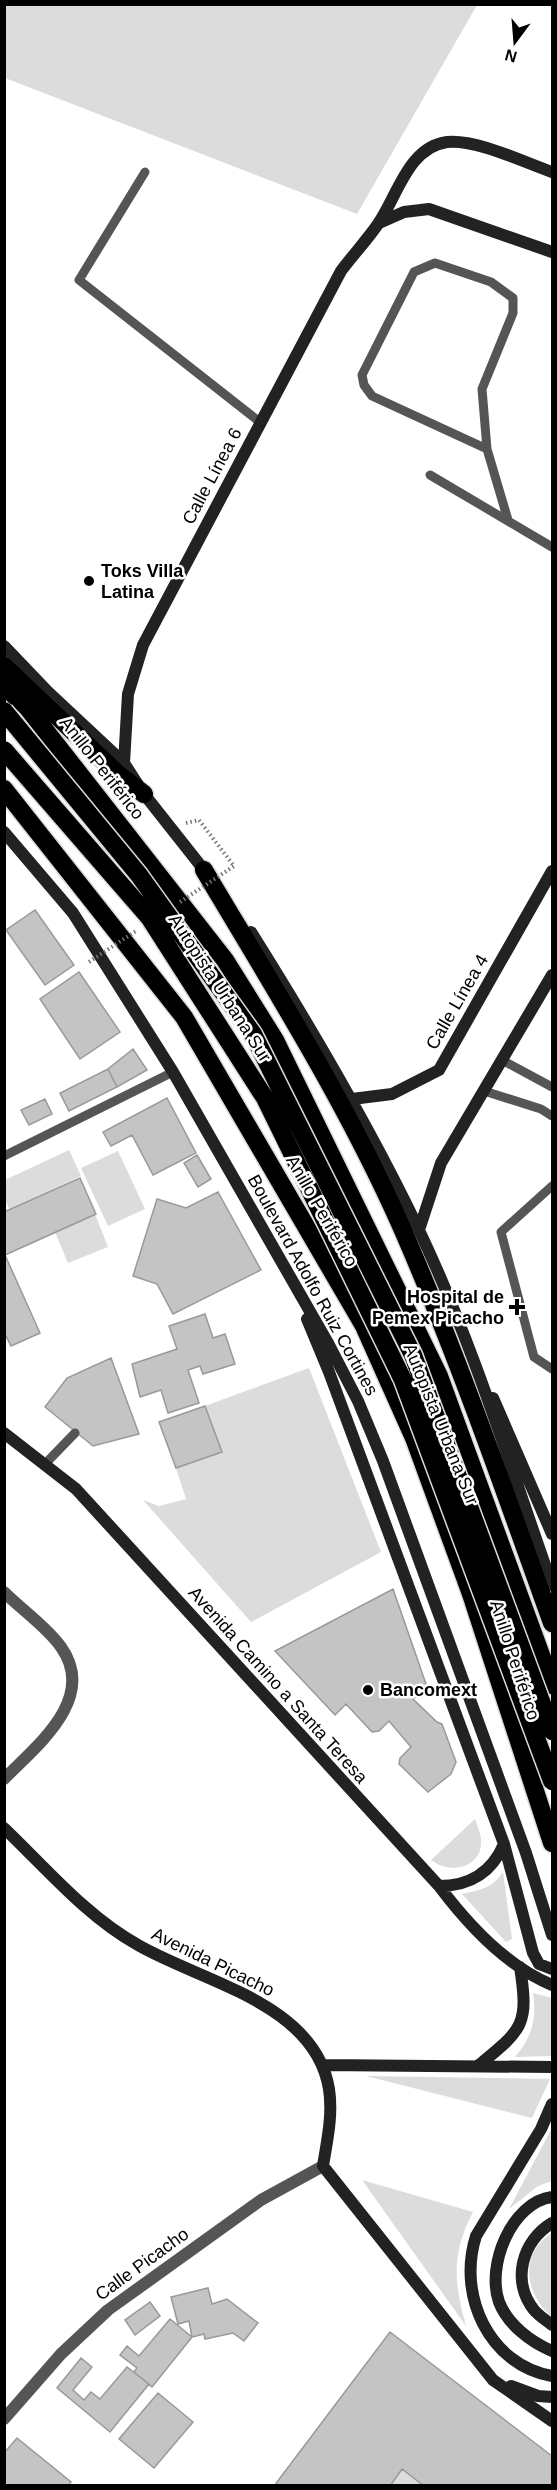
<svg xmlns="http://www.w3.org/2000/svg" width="557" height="2490" viewBox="0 0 557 2490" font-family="Helvetica,sans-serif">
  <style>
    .green { fill: #dcdcdc }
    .building { fill: #c4c4c4; stroke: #999; stroke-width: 1.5 }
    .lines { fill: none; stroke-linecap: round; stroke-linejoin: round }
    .highway-casing { stroke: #dbdbdb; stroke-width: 21 }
    .path { stroke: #777; stroke-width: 4; stroke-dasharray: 1.5 3; stroke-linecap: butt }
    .lane { stroke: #555; stroke-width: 9 }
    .street { stroke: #555; stroke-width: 12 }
    .secondary { stroke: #222; stroke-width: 12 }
    .highway { stroke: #000; stroke-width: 18 }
    .highway-bridge-casing { stroke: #dbdbdb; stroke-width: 21; stroke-linecap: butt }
    .path-bridge { stroke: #777; stroke-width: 4; stroke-dasharray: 1.5 3; stroke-linecap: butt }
    .highway-bridge { stroke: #000; stroke-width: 18 }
    .poi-dot { fill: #000; stroke: #fff; stroke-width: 2 }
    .labels { text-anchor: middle; stroke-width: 5; stroke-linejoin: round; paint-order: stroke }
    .street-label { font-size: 18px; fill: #000; stroke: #fff }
    .poi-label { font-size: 18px; font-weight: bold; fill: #000; stroke: #fff; text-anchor: start }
  </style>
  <rect width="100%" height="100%" fill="#fff"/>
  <path class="green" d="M4,5L5,4L477,5L357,214L5,78Z
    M69,1150L81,1176L9,1209L5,1199V1180Z
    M118,1151L145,1209L108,1226L81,1168Z
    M95,1214L108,1247L68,1263L55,1232Z
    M309,1368L381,1552L251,1622L143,1500L159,1506L186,1499L176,1468L222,1452L205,1406Z
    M475,1819C477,1825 480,1832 481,1838C484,1868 450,1875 431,1860Z
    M503,1872L512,1939L506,1942L462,1894C481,1890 492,1888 503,1872Z
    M533,1993L552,1998V2056L515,2057C532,2037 537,2019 533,1993Z
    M366,2076L550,2079L532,2118Z
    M552,2128V2181L538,2186L509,2209Z
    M362,2180L473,2212C451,2254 454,2283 466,2326Z
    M552,2233V2317C525,2294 518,2254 552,2233Z
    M402,2469L424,2486H390Z"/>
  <path class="building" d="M35,910L74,965L45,985L6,930Z
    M79,972L120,1032L80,1059L40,999Z
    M133,1049L147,1070L117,1087L108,1069Z
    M108,1069L117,1087L69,1111L60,1093Z
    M167,1098L196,1153L153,1175L132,1135L111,1146L103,1132Z
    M45,1099L52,1114L29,1125L21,1110Z
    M197,1155L211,1179L198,1187L184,1163Z
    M80,1178L96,1214L5,1255L40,1333L11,1346L4,1332V1212Z
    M218,1192L261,1270L173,1314L157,1284L133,1276L157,1199L186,1208Z
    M205,1314L213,1338L225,1334L235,1364L203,1374L200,1366L188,1370L199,1403L168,1413L161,1390L140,1397L132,1364L177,1349L169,1326Z
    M111,1358L139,1434L93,1446L45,1407L67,1378Z
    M205,1406L222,1452L176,1468L159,1422Z
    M393,1589L426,1684L423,1692L413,1699L437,1722L442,1724L456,1762L451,1774L428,1792L399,1764L400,1758L411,1747L389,1721L379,1731L372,1732L346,1704L335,1715L275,1651Z
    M208,2288L212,2304L227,2299L258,2323L244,2341L233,2333L205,2339L204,2334L192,2337L189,2321L178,2324L171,2297Z
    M150,2302L160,2316L135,2335L125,2320Z
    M170,2319L192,2337L152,2387L134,2372L137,2368L120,2355L127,2346L139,2356Z
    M390,2332L552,2456V2486H424L402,2469L390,2486H274Z
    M81,2358L92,2367L73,2390L84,2400L91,2392L100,2399L127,2367L149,2384L110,2432L57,2388Z
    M158,2393L193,2422L154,2468L119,2439Z
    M17,2438L71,2482L68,2486H4V2453Z"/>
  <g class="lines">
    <g class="highway-casing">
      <path id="highway" d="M4,666L119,775L144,794
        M4,686L27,707L225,960L275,1040L439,1376L552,1685
        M4,789L184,1017L364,1326L414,1438L471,1594L552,1843
        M204,870C277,993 355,1116 411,1249C463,1371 507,1498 552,1623"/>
    </g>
    <path class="path" d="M186,823L199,820L234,866"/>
    <path class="lane" d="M145,172L79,280L261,423
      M487,449L372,396L364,385L362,375L414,272L435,263L491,282L513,298V313L482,389L487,449L508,520
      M430,475L552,547
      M502,1060L552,1087
      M484,1091L541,1109L552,1116
      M4,1156L173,1072
      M552,1186L501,1232L534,1357L552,1369
      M45,1464L75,1433"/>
    <path class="street" d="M4,1592C22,1610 47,1627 61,1647C98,1699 36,1746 4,1779
      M4,2419L61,2354L108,2310L261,2200L323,2166"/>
    <path class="secondary" d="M379,223L404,212L429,209L552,252
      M4,646L48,692L124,763L144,794L208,875
      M124,763L128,694L143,645L341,271C353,255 367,240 378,224C397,197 408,147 447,142C477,139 523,162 552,172
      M4,832L73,913L173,1072L328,1343L358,1401L383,1461L526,1853L552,1935
      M251,932C312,1029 369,1126 418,1228C473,1343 510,1466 552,1585
      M352,1099L392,1094L439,1070L552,871
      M419,1230L441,1163L552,975
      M307,1319L329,1372L504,1844L533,1953L539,1964L552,1969
      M493,1398L552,1534
      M4,1433L76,1489L439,1886C469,1926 506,1966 552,1985
      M4,1828C46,1868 87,1917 138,1945C202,1982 315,2003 329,2089C333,2115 327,2141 323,2166L493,2380L552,2421
      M439,1886C470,1886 492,1872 504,1844
      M323,2065L552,2067
      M479,2065C523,2029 529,2025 520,1967
      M552,2104L541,2129L476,2236C457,2295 489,2365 552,2376
      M552,2197C512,2202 486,2265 499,2302C508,2325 531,2342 552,2351
      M552,2223C522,2241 511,2281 534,2310C539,2316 546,2320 552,2325
      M511,2386L538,2396L552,2397"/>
    <use href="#highway" class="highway"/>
    <g class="highway-bridge-casing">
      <path id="highway-bridge" d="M4,711L139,875L253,1034L413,1355L552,1731
        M4,750L149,917L265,1098L403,1380L552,1781"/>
    </g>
    <path class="path-bridge" d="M180,902L234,866
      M89,962L136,931"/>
    <use href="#highway-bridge" class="highway-bridge"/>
  </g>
  <g class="poi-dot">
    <circle cx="89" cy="581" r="6"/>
    <path d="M514 1298h6v6h6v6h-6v6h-6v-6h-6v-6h6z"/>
    <circle cx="368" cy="1690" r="6"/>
  </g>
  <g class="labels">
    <g class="street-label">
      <text transform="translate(212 476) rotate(-62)" y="6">Calle Línea 6</text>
      <text transform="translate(102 768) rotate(52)" y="6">Anillo Periférico</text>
      <text transform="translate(220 988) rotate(57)" y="6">Autopista Urbana Sur</text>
      <text transform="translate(457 1002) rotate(-60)" y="6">Calle Línea 4</text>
      <text transform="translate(322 1211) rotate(60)" y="6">Anillo Periférico</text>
      <text transform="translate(313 1285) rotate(61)" y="6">Boulevard Adolfo Ruiz Cortines</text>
      <text transform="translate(441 1424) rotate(68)" y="6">Autopista Urbana Sur</text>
      <text transform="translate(515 1660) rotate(72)" y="6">Anillo Periférico</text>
      <text transform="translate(278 1685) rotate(48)" y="6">Avenida Camino a Santa Teresa</text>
      <text transform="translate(213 1962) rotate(26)" y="6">Avenida Picacho</text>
      <text transform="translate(142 2264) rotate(-36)" y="6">Calle Picacho</text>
    </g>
    <g class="poi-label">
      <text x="101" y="577">Toks Villa<tspan x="101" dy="21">Latina</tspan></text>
      <text x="504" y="1303" text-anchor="end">Hospital de<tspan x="504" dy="21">Pemex Picacho</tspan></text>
      <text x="380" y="1696">Bancomext</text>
    </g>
  </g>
  <rect width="557" height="2490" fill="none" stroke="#000000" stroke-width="12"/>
  <g transform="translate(515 42) rotate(196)" stroke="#ffffff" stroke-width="4.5" paint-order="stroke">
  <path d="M0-4.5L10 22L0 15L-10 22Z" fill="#000000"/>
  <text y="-9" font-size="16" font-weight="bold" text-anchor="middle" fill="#000000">N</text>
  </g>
</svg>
